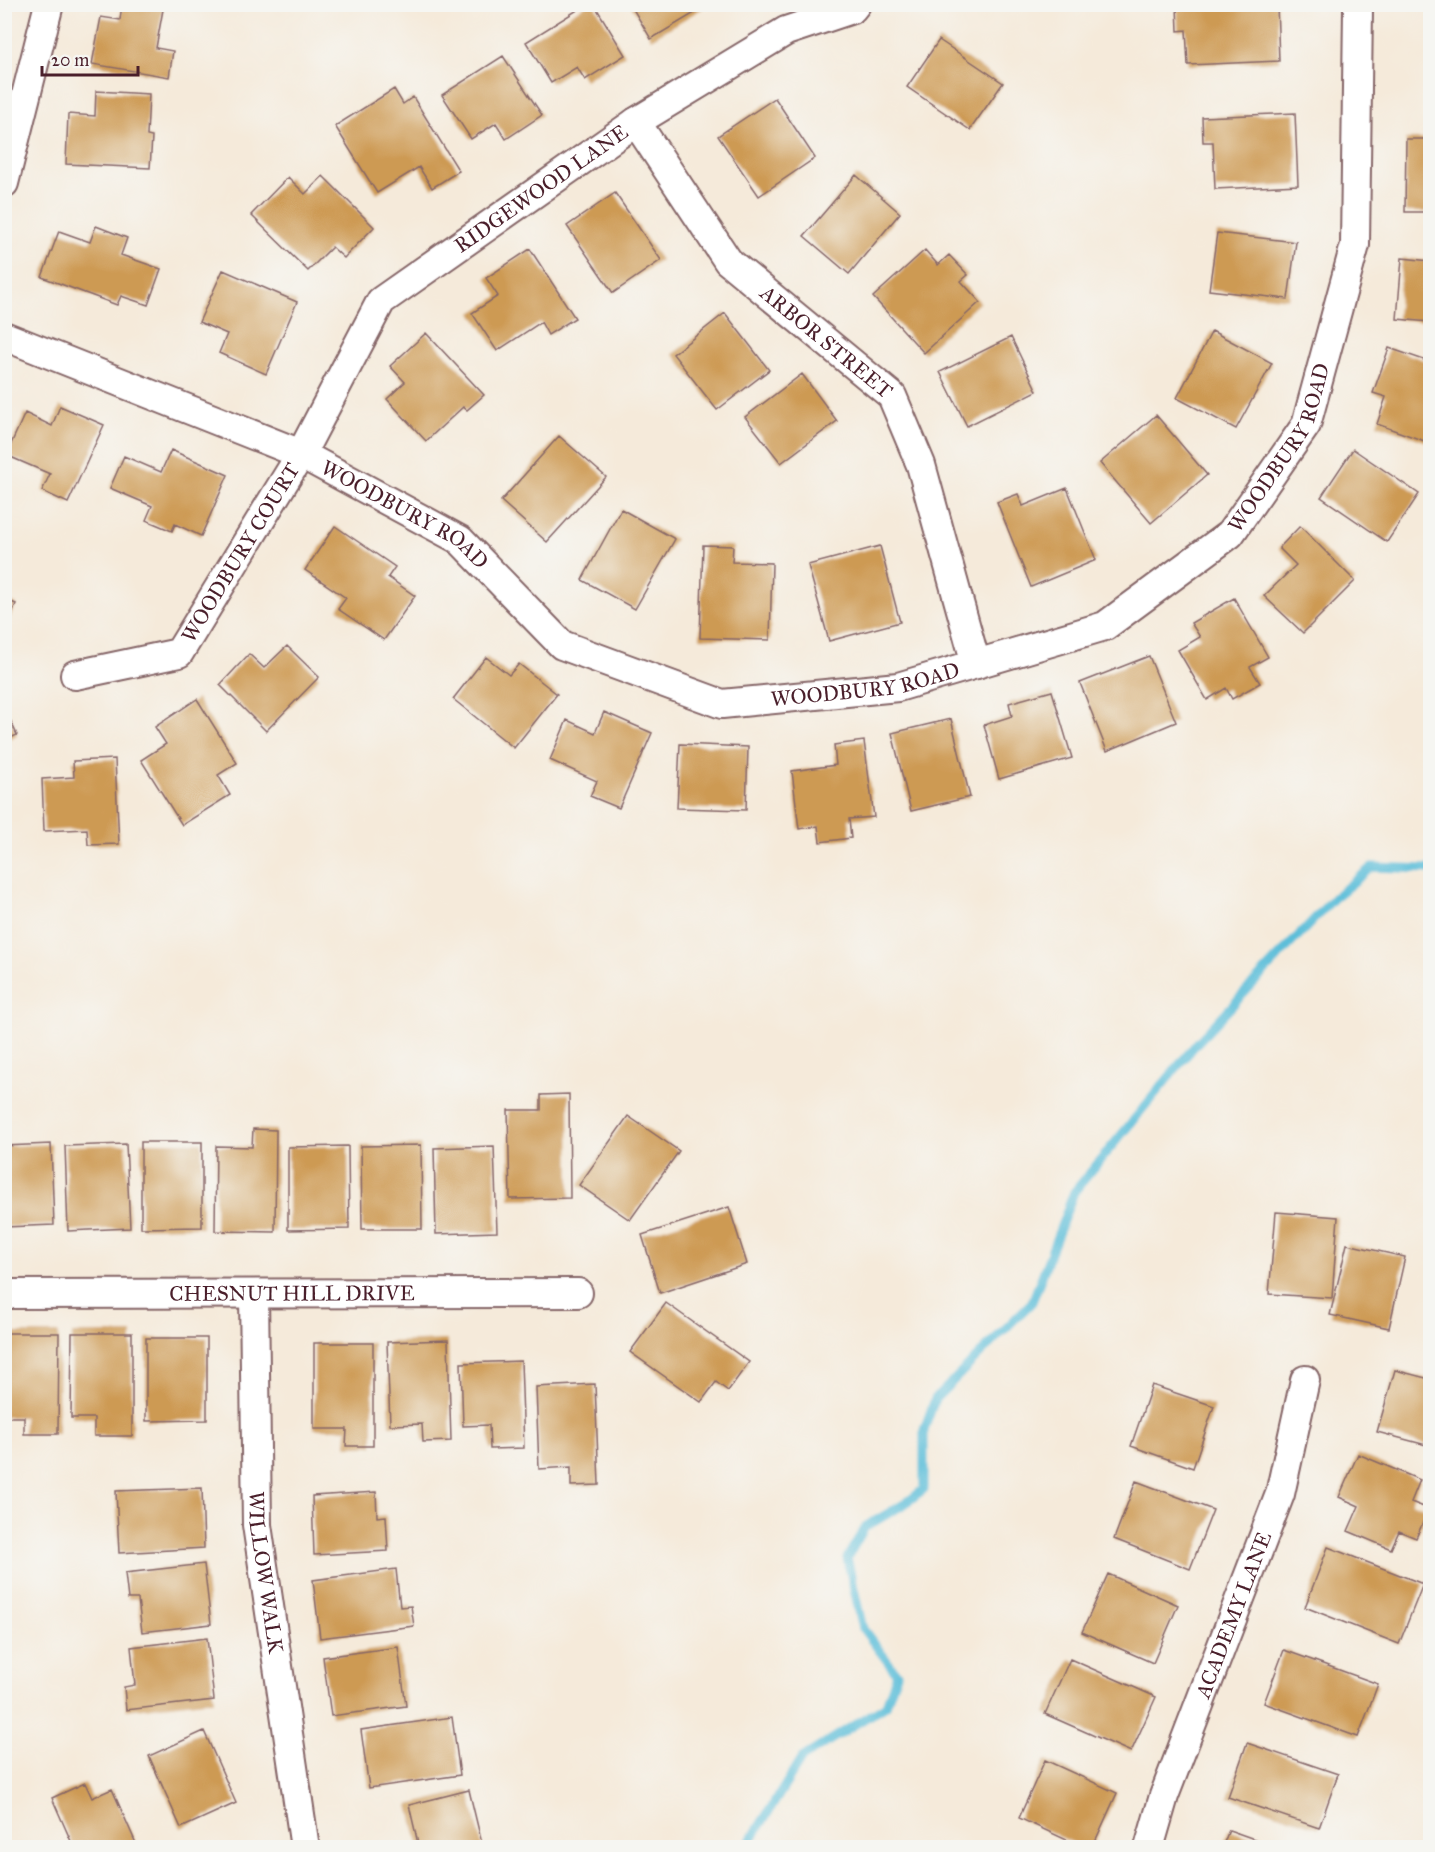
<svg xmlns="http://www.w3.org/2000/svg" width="1435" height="1852" viewBox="0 0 1435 1852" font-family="'IM FELL Great Primer',serif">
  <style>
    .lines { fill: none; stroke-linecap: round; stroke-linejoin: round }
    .stream { stroke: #5bbed9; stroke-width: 9 }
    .building { fill: #cd9a52 }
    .street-casing { stroke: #866668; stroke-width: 32 }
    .street { stroke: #fff; stroke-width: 28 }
    .labels { text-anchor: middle; stroke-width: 4.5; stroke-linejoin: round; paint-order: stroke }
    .street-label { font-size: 21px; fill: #4a1f2b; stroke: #f6f6f2 }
  </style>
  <rect width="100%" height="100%" fill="#f6f6f2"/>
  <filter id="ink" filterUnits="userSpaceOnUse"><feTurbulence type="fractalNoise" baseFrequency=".0167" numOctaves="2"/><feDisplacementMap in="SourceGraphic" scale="12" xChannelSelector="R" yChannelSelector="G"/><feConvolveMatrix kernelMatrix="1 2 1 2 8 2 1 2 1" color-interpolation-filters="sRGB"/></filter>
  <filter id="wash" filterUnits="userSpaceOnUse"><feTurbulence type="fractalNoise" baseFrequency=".008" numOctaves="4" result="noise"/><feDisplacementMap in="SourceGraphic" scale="24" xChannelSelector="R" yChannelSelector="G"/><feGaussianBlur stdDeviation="1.35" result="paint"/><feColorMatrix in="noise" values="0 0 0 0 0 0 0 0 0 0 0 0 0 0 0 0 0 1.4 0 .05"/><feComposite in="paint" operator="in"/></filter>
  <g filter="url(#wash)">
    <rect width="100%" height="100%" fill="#f5eada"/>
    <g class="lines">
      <path class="stream" d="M746,1848L802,1758L886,1705L897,1674L863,1629L847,1558L865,1527L906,1503L924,1489V1430L935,1399L1032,1302L1074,1192L1197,1043L1334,898L1372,867L1430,869"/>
    </g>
    <g id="blocks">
      <path class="building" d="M122,4H164L156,48L173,51L169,77L92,64L101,17L120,20Z
        M587,4H594L625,55L585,80L577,67L551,83L526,42Z
        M630,4H700L703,8L651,39Z
        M1200,4H1277L1279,61L1188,65L1186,30L1178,31L1177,6Z
        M939,40L1003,83L970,130L907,87Z
        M503,56L542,115L506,139L496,123L471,139L442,95Z
        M394,89L403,104L413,97L459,171L432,188L419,167L377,193L335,126Z
        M96,91L149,94L147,136L152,137L150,168L66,164L68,114L95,116Z
        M775,98L815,158L759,196L718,136Z
        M1295,113L1298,185L1215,189L1213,142H1203L1202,117Z
        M1406,139H1430V212H1405Z
        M856,175L900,213L849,274L804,236Z
        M323,176L374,227L344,258L332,247L308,271L251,215L288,177L305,194Z
        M615,193L661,260L613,293L567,226Z
        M96,226L127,238L121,255L161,269L148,305L121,296L117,305L42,277L59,231L90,242Z
        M1217,233L1296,242L1288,299L1209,290Z
        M530,249L575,318L548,335L541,322L497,351L472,313L498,296L486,278Z
        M925,250L938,265L949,255L968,275L961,281L980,302L924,353L873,297Z
        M1402,258L1430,261V322L1397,319Z
        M223,270L297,302L266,374L219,353L227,334L199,322Z
        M725,313L769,370L717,410L673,354Z
        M1212,331L1272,363L1236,429L1177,398Z
        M426,333L484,395L467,410L463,407L426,441L387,399L405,382L390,366Z
        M1011,337L1037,391L967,426L940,372Z
        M1389,348L1430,362V443L1377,424L1386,397L1373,393Z
        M802,374L837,421L781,463L745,417Z
        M60,406L104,425L68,503L42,491L50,474L6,455L25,413L52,426Z
        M1156,415L1207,475L1151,523L1100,463Z
        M559,436L606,477L547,542L501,501Z
        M1353,449L1419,494L1387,542L1321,497Z
        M171,450L228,475L201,536L175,524L172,531L146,520L152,506L110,488L124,456L161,472Z
        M1067,488L1096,560L1031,587L997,502L1018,494L1023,506Z
        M621,509L675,539L635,609L582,580Z
        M335,526L395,567L388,577L415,596L384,640L338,609L346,598L305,570Z
        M1300,526L1355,581L1303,633L1264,596L1296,565L1279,548Z
        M703,545L733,546L732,562L772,563L770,640L700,638Z
        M880,546L900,622L829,641L808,565Z
        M1234,598L1268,657L1250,667L1260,683L1232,699L1226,688L1207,700L1178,650L1200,637L1191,623Z
        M4,599L16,604L4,630Z
        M287,646L319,677L266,731L220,685L249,654L264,668Z
        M1149,656L1176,722L1107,751L1080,683Z
        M486,657L509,675L519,664L557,694L514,748L453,699Z
        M1052,691L1072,758L999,779L984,725L1012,716L1009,703Z
        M197,699L237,763L218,775L230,795L182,825L141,760L166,744L155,727Z
        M4,706L17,735L4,741Z
        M604,712L652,733L619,808L590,796L597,781L550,760L567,720L595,733Z
        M951,719L970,797L911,811L892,733Z
        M864,741L874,817L849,819L851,838L820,842L818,826L799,829L792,771L836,765L834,745Z
        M680,744L748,747L746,810L677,808Z
        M115,759L119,844L88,845L87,829L44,831L42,779L74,777L73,761Z
        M569,1094L570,1198L510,1199L508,1110H541V1095Z
        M628,1116L679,1151L630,1220L579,1185Z
        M253,1129L276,1130L275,1232L215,1231L216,1146L252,1147Z
        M141,1142H202V1227L141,1228Z
        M51,1144L54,1225L4,1227V1146Z
        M126,1144L130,1228L68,1231L65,1146Z
        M421,1145L422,1229H362L361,1146Z
        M348,1146L349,1229L288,1230V1147Z
        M494,1146L497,1232L436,1234L434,1148Z
        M729,1207L747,1264L660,1293L642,1235Z
        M1276,1212L1338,1217L1332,1298L1269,1294Z
        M1347,1244L1405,1257L1389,1328L1330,1315Z
        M666,1303L749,1362L728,1391L716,1382L701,1402L630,1352Z
        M4,1333H59L58,1434H24V1417H4Z
        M72,1333H132V1436H94V1418H71Z
        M146,1338H207V1420L146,1421Z
        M448,1340L451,1441L423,1442L422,1424L390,1425L387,1342Z
        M314,1343H373V1446H346L347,1429H314Z
        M521,1361L524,1448L490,1449L489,1425L463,1426L461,1363Z
        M1395,1370L1430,1379V1446L1377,1432Z
        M595,1384L599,1485L571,1486V1467L539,1469L536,1387Z
        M1152,1385L1214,1406L1193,1468L1131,1446Z
        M1358,1454L1420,1480L1411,1502L1429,1509L1416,1538L1399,1531L1391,1549L1348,1531L1359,1506L1339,1497Z
        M1136,1481L1213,1510L1190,1569L1114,1539Z
        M202,1488L204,1548L119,1553L116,1491Z
        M376,1492L377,1517L386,1516L388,1551L314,1555L312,1496Z
        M1328,1547L1423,1584L1399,1644L1305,1607Z
        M204,1564L211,1624L142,1632L138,1599H128L125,1573Z
        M396,1569L400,1607L411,1606L414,1626L320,1638L313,1580Z
        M1108,1574L1178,1605L1153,1663L1082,1632Z
        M207,1638L214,1700L126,1710L124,1687L135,1685L131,1647Z
        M398,1647L406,1706L331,1716L323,1657Z
        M1284,1650L1378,1684L1358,1737L1264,1703Z
        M1070,1659L1156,1697L1131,1752L1045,1714Z
        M452,1717L460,1775L369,1788L361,1730Z
        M204,1731L236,1803L181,1828L149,1756Z
        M1247,1743L1338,1774L1319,1828L1228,1797Z
        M1045,1760L1117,1793L1092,1848H1084L1019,1818Z
        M85,1783L92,1798L112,1789L138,1848H74L52,1798Z
        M469,1790L483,1848H419L409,1805Z
        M1229,1830L1277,1847V1848H1222Z"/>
    </g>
  </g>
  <g filter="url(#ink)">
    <use href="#blocks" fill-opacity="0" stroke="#866668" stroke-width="1.5"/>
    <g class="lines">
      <g class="street-casing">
        <g id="street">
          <path id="s1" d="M636,122L728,261L892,396L921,465L976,664"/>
          <path d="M4,183L49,4"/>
          <path id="s2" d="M4,336L301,454L460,540L562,645L722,704L898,687L1105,626L1230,534L1306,425L1355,245L1358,8"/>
          <path id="s3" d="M75,675L179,653L301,454L381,301L636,122L786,31L852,9L856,4"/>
          <path id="s4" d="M4,1294L578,1293"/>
          <path id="s5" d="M254,1294L257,1525L305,1848"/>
          <path id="s6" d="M1149,1848L1164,1796L1280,1494L1305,1380"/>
        </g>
      </g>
      <use href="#street" class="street"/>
    </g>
  </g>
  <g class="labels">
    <g class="street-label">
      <text dy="7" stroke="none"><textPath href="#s3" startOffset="708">RIDGEWOOD LANE</textPath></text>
      <text dy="7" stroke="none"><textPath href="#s1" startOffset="294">ARBOR STREET</textPath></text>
      <text dy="7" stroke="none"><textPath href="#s2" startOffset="1466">WOODBURY ROAD</textPath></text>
      <text dy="7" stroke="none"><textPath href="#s2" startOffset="440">WOODBURY ROAD</textPath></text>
      <text dy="7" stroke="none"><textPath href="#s3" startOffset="224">WOODBURY COURT</textPath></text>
      <text dy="7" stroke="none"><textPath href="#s2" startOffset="962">WOODBURY ROAD</textPath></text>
      <text dy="7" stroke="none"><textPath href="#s4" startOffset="288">CHESNUT HILL DRIVE</textPath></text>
      <text dy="7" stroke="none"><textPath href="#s5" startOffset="279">WILLOW WALK</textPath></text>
      <text dy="7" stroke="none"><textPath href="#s6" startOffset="248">ACADEMY LANE</textPath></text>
    </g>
  </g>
  <rect width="1435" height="1852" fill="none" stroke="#f6f6f2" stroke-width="24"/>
  <path d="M42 66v9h96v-9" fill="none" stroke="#4a1f2b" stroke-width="3"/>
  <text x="51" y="66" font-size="18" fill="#4a1f2b" stroke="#f6f6f2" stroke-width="4.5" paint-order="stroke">20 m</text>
</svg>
